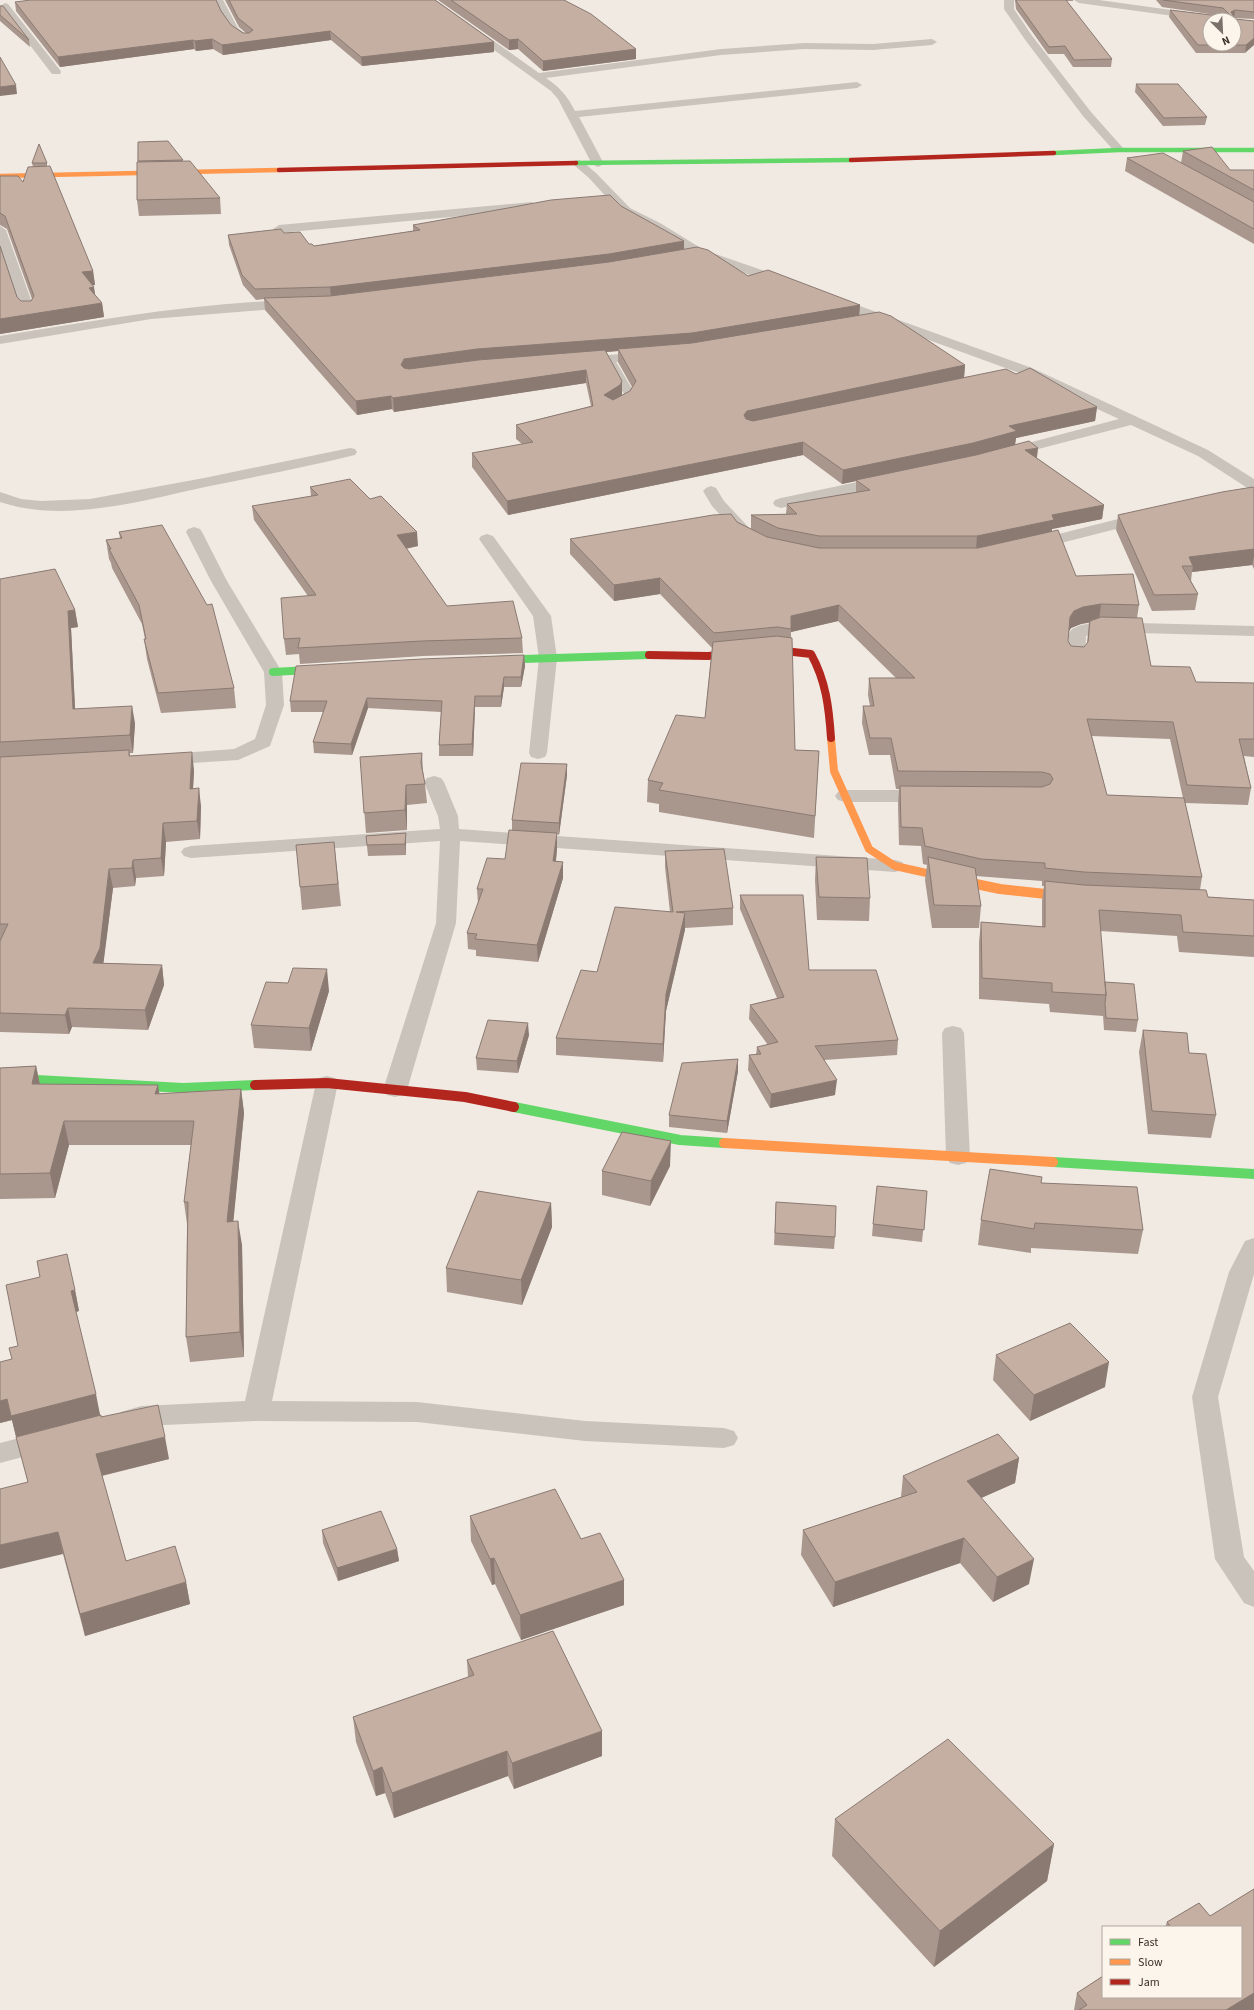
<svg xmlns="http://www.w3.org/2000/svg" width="1254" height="2010" viewBox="0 0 1254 2010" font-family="'Source Sans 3',sans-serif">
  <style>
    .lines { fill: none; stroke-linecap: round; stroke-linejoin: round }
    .lane { fill: #c9c3bc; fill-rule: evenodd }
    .street { fill: #c9c3bc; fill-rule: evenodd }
    .fast-far2 { stroke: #63d668; stroke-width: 4.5 }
    .fast-far1 { stroke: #63d668; stroke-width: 8 }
    .fast { stroke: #63d668; stroke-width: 10 }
    .slow-far2 { stroke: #ff974d; stroke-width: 4.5 }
    .slow-far1 { stroke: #ff974d; stroke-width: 8 }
    .slow { stroke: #ff974d; stroke-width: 10 }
    .jam-far2 { stroke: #b3261e; stroke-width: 4.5 }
    .jam-far1 { stroke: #b3261e; stroke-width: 8 }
    .jam { stroke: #b3261e; stroke-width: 10 }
    .wall { fill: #a9968c; fill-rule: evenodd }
    .shaded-wall { fill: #8a7a72 }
    .building { fill: #c5afa3; stroke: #8a7a72; fill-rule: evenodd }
  </style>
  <rect width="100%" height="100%" fill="#f0eae3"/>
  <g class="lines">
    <path class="lane" d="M610,357L615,360L635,394L629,403L615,410L609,407L624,394L605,360Z"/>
    <path class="street" d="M213,0H223L238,28L250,37L252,39L250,41C233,45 220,12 213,0Z
      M425,0H436L539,73L721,49L804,43L873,44L932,39L937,42L932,45L873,50L804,49L721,55L546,78C560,87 568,97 575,111L857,82L862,85L857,88L579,117L604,164L598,167L592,164L558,99L551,91Z
      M1004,0H1014V9L1033,37L1091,112L1123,148L1125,150L1123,152H1115L1083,116L1026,41L1004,9Z
      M1074,0H1099L1222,17L1227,20L1210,21L1079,3Z
      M5,3L8,4L60,70L61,72L60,74H52L0,6Z
      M578,160L582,161L597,174L630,208L660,223L704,250L791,280L792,283L791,286H781L696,256L652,229L622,214L589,178L574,165L572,163L574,161Z
      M532,202L538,206L536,209L279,233L273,229L279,225Z
      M0,226L6,230L35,311L33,314H23L21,311L0,248Z
      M832,296L1032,368L1208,450L1254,479V491L1249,489L1198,456L1131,425L1007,457L1002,456L1000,453L1002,450L1119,419L1022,374L827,303L825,300L827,297Z
      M294,300L301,304L299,307L151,319L0,344V336C98,320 195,303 294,300Z
      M648,352L653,353L655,356L653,359L580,365L575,364L573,361L575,358L580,357Z
      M350,448L355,449L357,452L355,455C307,467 258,476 210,486C144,500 65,524 0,502V492L21,499L41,501L90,499L204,478Z
      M886,476L891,478L894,481L891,484L781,508L775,506L773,503L775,500L781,498Z
      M711,486L716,488L724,501L754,533L756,536L754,539L748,541L742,539L712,506L703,491L706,488Z
      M1146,512L1152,514L1154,517L1152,520L1033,550L1027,548L1025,545L1027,542Z
      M194,527L200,529L202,532L227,581L282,672L284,705L270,746L238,760L162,765L155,763L153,759L155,755L234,749L255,739L266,705L264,672L211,581L186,532L188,529Z
      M487,534L493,536L551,616L557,658L547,753L545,757L538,759L531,757L529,753L539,658L533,616L479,539L481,536Z
      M1099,622L1254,626V636L1099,632L1086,636L1085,658L1082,662L1076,663L1070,662L1067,658L1069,633L1072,629L1081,625Z
      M434,776L441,778L444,782L458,816L459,829L895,860L902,862L905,866L902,870L895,872L460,841L456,923L407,1090L403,1095L395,1097L387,1095L383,1090L436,923L440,841L191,858L184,856L181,852L184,848L191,846L440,829L438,816L424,782L427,778Z
      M845,790H929L936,792L939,796L936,800L929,802H845L838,800L835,796L838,792Z
      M953,1026L961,1028L964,1033L970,1157L966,1163L958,1165L950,1163L946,1157L942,1033L945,1028Z
      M327,1076L335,1078L338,1083L272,1401L417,1402L585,1421L724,1428L734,1431L738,1438L734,1445L724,1448L585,1441L417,1422L256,1421L141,1426L131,1429L121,1426L117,1419L121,1412L141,1406L245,1401L316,1083L319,1078Z
      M1254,1238V1274L1218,1397L1244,1557L1254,1571V1607L1244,1603L1215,1559L1192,1397L1229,1272L1245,1241Z
      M47,1431L57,1434L61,1441L57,1448L0,1463V1443Z"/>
    <path class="fast-far2" d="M1054,153L1119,150H1254
      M576,163L851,160"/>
    <path class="fast-far1" d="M494,660L649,655
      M273,672L326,669"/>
    <path class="fast" d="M0,1078L183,1088L255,1085
      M514,1107L680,1140L724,1143
      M1053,1162L1254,1174"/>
    <path class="slow-far2" d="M0,176L279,170"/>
    <path class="slow-far1" d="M831,738L834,771L869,849L895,866L976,884"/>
    <path class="slow" d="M971,883L1000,889L1073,897
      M724,1143L1053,1162"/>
    <path class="jam-far2" d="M851,160L1054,153
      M279,170L576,163"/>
    <path class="jam-far1" d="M649,655L708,656L776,650L811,654C826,681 829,708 831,738"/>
    <path class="jam" d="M255,1085L327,1083L465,1097L514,1107"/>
  </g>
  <path class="wall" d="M225,0H435L494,52L362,66L331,40L223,55L213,49L196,51L194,49L60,67L16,11L15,2L221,11L231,25L243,33H246L239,27Z
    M438,0H564L636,59L543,71L518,49L509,50Z
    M1015,0H1073V1H1066L1112,59L1111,67H1073L1064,54H1048L1016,9Z
    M1156,0H1254V19L1234,18L1235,19L1254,21L1245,53H1196L1169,17L1170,10L1211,15H1216L1162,7Z
    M0,6L29,40L30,47L0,21Z
    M1136,84L1207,117L1205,125L1163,126L1135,92Z
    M138,142L183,160V161L220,198L221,214L139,216L137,200Z
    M1183,151L1230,170H1254V244L1125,171L1127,158L1181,163Z
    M32,163H47V166L93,271L95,285H93L95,295L102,303L104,317L0,334V246L17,297L21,301H31L32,299L7,229L0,225V176L23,182L33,167Z
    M621,206L684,249L748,276L860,305L859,315L965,365L964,377L1016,374L1097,407L1095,421L1016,438L1015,444L1038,448L1037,458L1104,505L1102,519L1052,529V531L1076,576L1139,605L1137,618L1151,666L1196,682L1254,683V757L1244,756L1251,788L1248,805L1185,803L1202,877L1200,890L1208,897L1254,900V957L1179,952L1177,936L1100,931L1105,982L1138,1020L1136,1032L1104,1030L1103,1015V1016L1050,1012L1049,1004L979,999V942L981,922L1042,927V901L1044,886H1042V881L976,876L981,906L979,928H932L925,880L927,865L923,864L921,846L899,845L898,804L899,789H896L890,755H869L862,723L863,706H870L868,695L869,678H896L838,621L791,632V638L795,750L819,751L814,838L659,812V804L647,802L648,780L705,718L712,648L660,594L614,601L570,554V539L737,522L751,529V515L786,514L787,504L856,492V481L842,484L803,455L508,515L472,467V453L522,444L516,439V425L591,406L586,383L394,412L392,409L357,415L265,310L264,299L256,300L243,285L229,245L228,235L284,233L314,246L413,231V225ZM618,351V362L632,387L630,391L622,395V394L606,352ZM1089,622L1087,644L1084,647L1071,646L1068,641V632L1071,628L1081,624ZM1092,736L1170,739L1183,798L1107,795Z
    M310,487L418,546L406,549L447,606L522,638L523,653L423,656L300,664L299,654L286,655L284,639L308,596L254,520L252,506L311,496Z
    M1254,488V569L1252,565L1192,572L1191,581L1198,594L1195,610L1152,611L1116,530L1118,515Z
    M119,532L234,688L236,708L161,713L147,659L144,639H145L142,624L112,568L111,563L109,559L106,540L120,538Z
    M0,579L75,610L78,627L71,628L75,709L135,723L133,753H130V756L194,770L193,789L201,806L200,839L166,842L164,876L136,878L135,886L113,888L103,963L162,965L164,985L148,1030L72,1027L69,1034L0,1032Z
    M524,655L525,666L521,687H504L501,707H475L473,756H439V745L441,712L368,708L352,755L314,753L313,742L324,712H291L290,701Z
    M422,753L423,771L425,784L427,803L407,805V830L366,833L360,757Z
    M567,764V775L559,835L557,834V849L556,861L563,862V878L538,962L476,956V950L468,949L467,933L478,904L477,889L505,859L512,830V820Z
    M406,833V855L368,856L366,836Z
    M334,842L341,906L302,910L300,887Z
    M665,851L733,908V925L685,928L666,1011L663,1062L556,1055V1038L597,972L670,912L665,867Z
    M816,857L870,898L869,921L817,920L815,880Z
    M740,895L809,970L898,1040L897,1055L824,1060L835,1095L770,1108L748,1070L749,1055H756L757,1047L768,1045L749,1019L750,1005L777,998L740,909Z
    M329,991L311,1051L254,1048L251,1025Z
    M1143,1030L1189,1053L1216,1115L1211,1138L1148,1134L1139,1052Z
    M529,1035L518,1073L477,1070L476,1058Z
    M36,1066L40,1084L159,1094L241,1089L244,1113L233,1221L242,1245L244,1357L190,1362L186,1337L187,1224L184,1202L191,1145H69L55,1198L0,1199V1068Z
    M738,1071L727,1133L669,1127V1115Z
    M670,1166L650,1206L602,1195V1171Z
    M1041,1183L1143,1230L1138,1254L1031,1248V1253L978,1245L981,1220Z
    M927,1191L922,1242L872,1236L873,1224Z
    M776,1202L835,1237L834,1249L774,1245Z
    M551,1203L552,1227L522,1305L447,1292L446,1268Z
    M75,1290L79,1311L76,1312L100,1415L101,1417L169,1459L102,1476L126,1561L186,1582L190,1604L85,1636L63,1554L28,1483L12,1420L0,1423L12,1360L18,1346Z
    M996,1355L1105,1387L1030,1421L993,1380Z
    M1019,1458L1015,1483L981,1498L1029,1584L993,1602L960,1563L833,1607L801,1555L803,1530L901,1497L903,1476Z
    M470,1516L581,1539L624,1580V1605L521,1640L495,1584L492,1585L471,1541Z
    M322,1530L397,1549L399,1561L338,1581L323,1543Z
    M467,1660L602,1756L514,1789L508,1776L394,1818L385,1793L376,1796L356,1742L353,1717L468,1677Z
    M835,1819L1054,1844L1047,1881L934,1967L832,1856Z
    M1254,1889V2010H1074L1077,1993L1103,1976V1997H1241V1927H1165L1167,1922L1199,1903L1210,1916Z"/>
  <path class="shaded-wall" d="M1235,10L1234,18L1231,12Z
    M330,31L331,40L223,55L222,45Z
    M1254,38V45L1245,53L1246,45Z
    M212,39L213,49L196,51L195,41Z
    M518,39V49L509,50V40Z
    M193,40L194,49L60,67L58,57Z
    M494,42V52L362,66L361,57Z
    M636,49V59L543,71V61Z
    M16,85L17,94L0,96V87Z
    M684,241V250L609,264L331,298L330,287Z
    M93,271L95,285L84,286L82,272Z
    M94,287L96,301L89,288Z
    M102,303L104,317L0,334V319Z
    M860,305L859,317L692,346L618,349V351L478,362L405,373L401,365L404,359L477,349Z
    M965,365L964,378L747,425L744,415L747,411Z
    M586,370V383L394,412L393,398Z
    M622,381V394L620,398L605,409L604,395Z
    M391,396L392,409L357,415L356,401Z
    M1097,407L1095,421L1016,438L1015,445L972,457L856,480V481L842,484L843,470L1009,426Z
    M803,442V455L508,515L507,501Z
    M1038,448L1036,461L1025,450Z
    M1104,505L1102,519L1052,529V534L976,550L977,536L1052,515Z
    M417,532L418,546L398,550L397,535Z
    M1254,549V556L1252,565L1192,572L1193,566L1189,557Z
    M660,578V594L614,601V585Z
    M1101,604L1099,621L1081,624L1071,628L1068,633L1070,617L1074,611L1083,607Z
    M839,605L838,621L791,632V616Z
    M75,610L78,627L71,628L76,727L73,709L68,611Z
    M524,655L525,666L521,687V677Z
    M504,677V687L501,707V696Z
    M475,696V707L473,756L472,744Z
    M367,698L368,708L352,755L351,744Z
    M132,706L135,723L133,753L130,735Z
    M192,752L194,770L192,807L190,789Z
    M567,764V775L559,835V823Z
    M406,785L407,805V830L405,810Z
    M199,788L201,806L200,839L197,821Z
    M163,823L166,842L164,876L161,858Z
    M406,833V855L405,844Z
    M557,833V849L554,877L553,861Z
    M133,860L136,878L135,886L132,868Z
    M563,862V878L538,962L537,945Z
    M109,869L113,888L103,967L93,963Z
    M685,913V930L666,1011L663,1062V1044L666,994Z
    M162,965L164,985L148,1030L145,1010Z
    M327,969L329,991L311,1051L309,1028Z
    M68,1008L72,1027L69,1034L65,1015Z
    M528,1023L529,1035L518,1073L517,1061Z
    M738,1059V1071L727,1133V1121Z
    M36,1066L41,1090L32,1084Z
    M837,1080L835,1095L770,1108L771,1094Z
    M158,1085L162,1109L155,1094Z
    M241,1089L244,1113L231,1246L227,1222Z
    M64,1121L69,1145L55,1198L50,1173Z
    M671,1141L670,1166L650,1206L651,1181Z
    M551,1203L552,1227L522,1305L521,1280Z
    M238,1221L242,1245L244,1357L240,1332Z
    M75,1290L79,1311L75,1312L71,1291Z
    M1109,1362L1105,1387L1030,1421L1034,1395Z
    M96,1394L100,1415L16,1437L11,1416Z
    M7,1399L12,1420L0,1423V1401Z
    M165,1437L169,1459L100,1476L96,1454Z
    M1019,1458L1015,1483L963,1506L967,1481Z
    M58,1532L63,1554L0,1569V1545Z
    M964,1538L960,1563L833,1607L835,1582Z
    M397,1549L399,1561L338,1581L337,1568Z
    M494,1558L495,1584L492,1585L490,1559Z
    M1034,1559L1029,1584L993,1602L997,1577Z
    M624,1580V1605L521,1640L520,1615Z
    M186,1582L190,1604L85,1636L80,1614Z
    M602,1731V1756L514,1789L512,1763Z
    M507,1751L508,1776L394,1818L392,1793Z
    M382,1767L385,1793L376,1796L373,1771Z
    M1054,1844L1047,1881L934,1967L940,1931Z
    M1254,1993V2010H1226Z"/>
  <path class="building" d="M31,0H216L221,11L231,25L243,33H249L253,30L238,18L229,0H435L494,42L361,57L330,31L222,45L212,39L195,41L193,40L58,57L15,2Z
    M451,0H564L591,14L636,49L543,61L518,39L509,40Z
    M1016,0H1066L1112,59L1074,60L1065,46L1049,47L1016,1Z
    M1163,0H1254V12L1235,10L1231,12L1235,19L1254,21V38L1246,45H1198L1170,10L1211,15L1229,14L1223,8ZM1210,20H1234V44H1210Z
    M0,6H3L29,40L0,15Z
    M0,57L16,85L0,87Z
    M1136,84H1178L1207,117L1164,118Z
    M168,141L183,160L138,161V142Z
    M39,144L47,163H32Z
    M1212,147L1230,170H1254V190L1183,151Z
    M1163,153L1254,202V229L1127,158Z
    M190,161L220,198L137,200V162Z
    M50,166L93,271L82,272L94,287L89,288L102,303L0,319V246L17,297L21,301H31L34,296L5,216L0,213V176H18L23,182L28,167Z
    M610,195L621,206L684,241L609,254L330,287L255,289L242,275L228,235L281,229L284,233L300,232L309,244H312L314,246L420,230L413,225L508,208L551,200Z
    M697,247L708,250L748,276L768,270L860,305L692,333L477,349L404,359L401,365L404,368L409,369L478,360L605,350L622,381L620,385L604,395L613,400L630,391L636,381L618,349L692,343L879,312L891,316L965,365L747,411L744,415L746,419L753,421L1006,369L1016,374L1030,368L1097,407L1009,426L1017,431L973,443L843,470L803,442L507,501L472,453L533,442L516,425L593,406L586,370L393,398L391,396L356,401L264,298L330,296L609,262Z
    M1029,441L1038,448L1025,450L1104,505L1052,515L1054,520L977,536H819L778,528L751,515L797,514L787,504L870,490L856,480L976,455Z
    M350,479L370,499L381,496L417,532L397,535L447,606L513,601L522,638L422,641L298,648L300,638L284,639L281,598L316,595L252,506L318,495L310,487Z
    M1253,487L1254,488V549L1189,557L1193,566H1182L1198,594L1154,595L1118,515L1222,492Z
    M731,514L737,522L767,537L819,548H978L1058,530L1076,576L1133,574L1139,605L1101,604L1083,607L1074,611L1070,617L1068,641L1071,646L1084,647L1088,642L1090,621L1101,617L1142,618L1151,666L1190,667L1196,682L1254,683V739H1239L1251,788L1187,785L1173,722L1087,719L1107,795L1184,798L1202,877L1084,872L1045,868V863L981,859L925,846L922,828L901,827L900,786L1042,787L1050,784L1053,779L1050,774L1042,772L898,771L891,738H870L863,706H874L869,678H915L839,605L791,616V629L777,627L714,633L660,578L614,585L570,539L713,515Z
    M162,525L207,605L212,604L234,688L158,693L144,639H146L139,605L109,549H111L106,540L122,538L119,532Z
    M55,569L75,610L68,611L73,709L132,706L130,735L0,742V579Z
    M777,636L792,638L795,750L819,751L815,816L659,790L663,783L648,780L676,715L705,718L713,642Z
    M524,655L521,677H504L501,696H475L472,744L439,745L442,701L367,698L351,744L313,742L327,701H290L296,666L422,659Z
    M129,750V756L192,752L190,789L199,788L197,821L163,823L161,858L133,860L132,868L109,869L100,948L93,963L162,965L145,1010L68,1008L65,1015L0,1013V941L8,924H0V757Z
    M422,753L421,763L425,784L406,785L405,810L364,813L360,757Z
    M521,763L567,764L559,823L512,820Z
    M509,830L557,833L553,861L563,862L537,945L475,939L477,934L467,933L483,889H477L487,858L505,859Z
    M406,833L405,844L367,845L366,836Z
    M334,842L338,884L300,887L296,845Z
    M724,849L733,908L676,912L685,913L666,994L663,1044L556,1038L581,970L597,972L615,907L673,912L665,851Z
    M816,857L867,858L870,898L819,897Z
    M928,857L975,868L981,906L934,905Z
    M1045,881L1084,885L1206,890L1208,897L1254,900V936L1183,932L1181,915L1099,910L1106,995L1052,992V983L982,978L981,922L1045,927Z
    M740,895H803L809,970H876L898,1040L815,1046L837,1080L771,1094L749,1055L761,1054L757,1047L778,1042L750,1005L784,997Z
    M293,968L327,969L309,1028L251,1025L266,982L288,983Z
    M1105,982L1134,984L1138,1020L1106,1018L1105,1003L1106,995Z
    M488,1020L528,1023L517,1061L476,1058Z
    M1143,1030L1187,1033L1189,1053L1206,1054L1216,1115L1152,1111Z
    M738,1059L727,1121L669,1115L682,1063Z
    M36,1066L32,1084L158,1085L155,1094L241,1089L227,1222L238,1221L240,1332L186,1337L188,1202H184L194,1121H64L50,1173L0,1174V1068Z
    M622,1132L671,1141L651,1181L602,1171Z
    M990,1169L1042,1177L1041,1183L1137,1187L1143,1230L1035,1223L1034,1229L981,1220Z
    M877,1186L927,1191L924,1230L873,1224Z
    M478,1191L551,1203L521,1280L446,1268Z
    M776,1202L836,1206L835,1237L775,1233Z
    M67,1254L75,1290L71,1291L96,1394L11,1416L7,1399L0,1401V1362L12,1359L9,1348L18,1346L6,1285L40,1277L37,1261Z
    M1070,1323L1109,1362L1034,1395L996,1355Z
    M158,1405L165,1437L96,1454L126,1561L175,1546L186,1582L80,1614L58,1532L0,1545V1489L28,1482L16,1437L101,1415V1417Z
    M998,1434L1019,1458L967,1481L1034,1559L997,1577L964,1538L835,1582L803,1530L917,1492L903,1476Z
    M555,1489L581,1539L600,1533L624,1580L520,1615L494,1558L490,1559L470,1516Z
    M381,1511L397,1549L337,1568L322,1530Z
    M553,1631L602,1731L512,1763L507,1751L392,1793L382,1767L373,1771L353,1717L474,1675L467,1660Z
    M948,1739L1054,1844L940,1931L835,1819Z
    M1254,1889V1993L1226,2010H1079L1087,2005L1077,1993L1103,1976V1997H1241V1927H1171L1167,1922L1199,1903L1210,1916Z"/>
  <rect x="1102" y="1926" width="140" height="72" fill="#fcf5ec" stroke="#afa69e"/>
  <rect x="1110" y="1939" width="20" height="6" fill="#63d668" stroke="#afa69e"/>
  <text x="1138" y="1946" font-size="12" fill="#3b3029">Fast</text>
  <rect x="1110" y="1959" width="20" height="6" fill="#ff974d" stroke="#afa69e"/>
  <text x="1138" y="1966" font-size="12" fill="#3b3029">Slow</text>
  <rect x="1110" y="1979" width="20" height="6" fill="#b3261e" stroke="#afa69e"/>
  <text x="1138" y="1986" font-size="12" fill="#3b3029">Jam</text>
  <g transform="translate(1222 32) rotate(156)"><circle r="19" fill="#fcf5ec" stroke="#afa69e"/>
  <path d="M0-3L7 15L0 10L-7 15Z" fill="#7a716a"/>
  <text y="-6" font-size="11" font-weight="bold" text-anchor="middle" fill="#3b3029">N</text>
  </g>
</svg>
